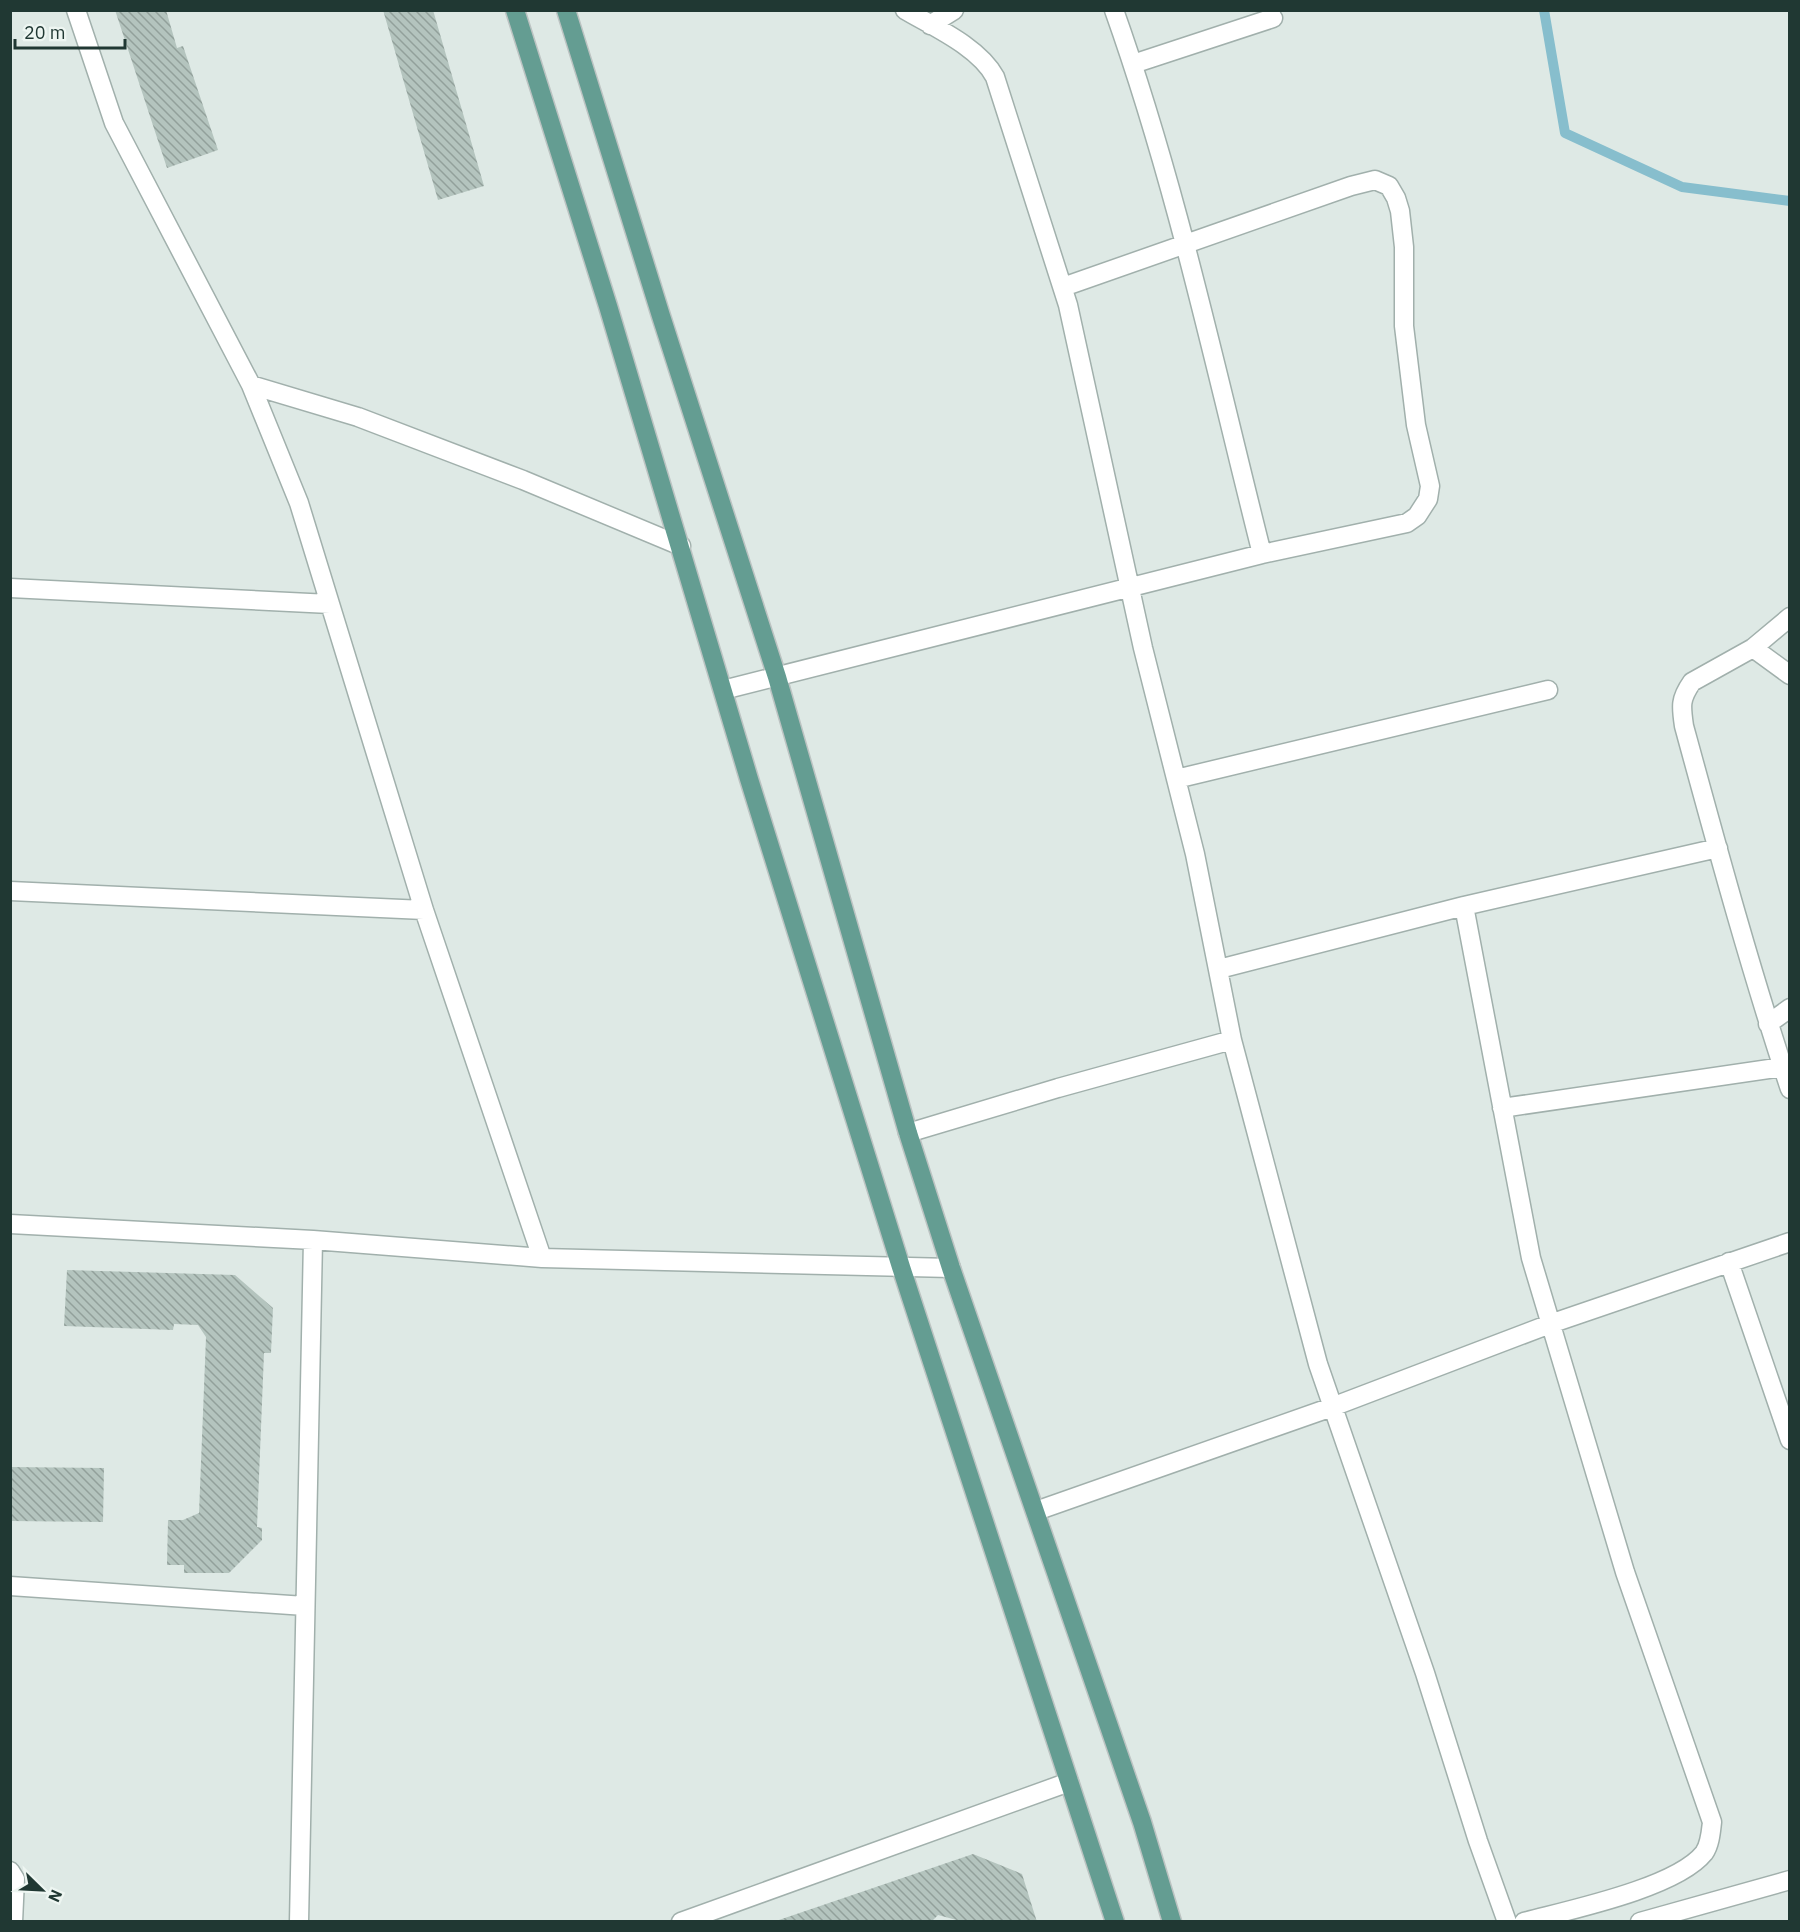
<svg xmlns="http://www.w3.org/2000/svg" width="1800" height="1932" viewBox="0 0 1800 1932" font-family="'IBM Plex Sans',sans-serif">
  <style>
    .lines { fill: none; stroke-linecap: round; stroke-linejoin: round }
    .stream { stroke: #87becd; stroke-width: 10 }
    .building { fill: url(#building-back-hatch) }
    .minor-casing { stroke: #a1b0ac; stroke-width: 21 }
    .major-casing { stroke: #bcc3c2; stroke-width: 21 }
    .minor { stroke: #fff; stroke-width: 18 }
    .major { stroke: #649d92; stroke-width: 18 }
  </style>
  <defs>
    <pattern id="building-back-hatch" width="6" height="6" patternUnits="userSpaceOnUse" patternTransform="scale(1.5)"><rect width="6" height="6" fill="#b4c4be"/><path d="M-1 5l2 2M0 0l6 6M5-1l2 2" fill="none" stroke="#92a09b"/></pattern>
  </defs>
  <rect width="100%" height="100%" fill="#dee9e5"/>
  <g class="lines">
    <path class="stream" d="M1544,10L1565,133L1682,187L1790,201"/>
  </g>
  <path class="building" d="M115,10H166L177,48L183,46L218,150L167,168Z
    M383,10H433L484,186L438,200Z
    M67,1270L235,1275L273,1308L271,1353H264L257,1527L262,1528V1540L229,1573H184V1565H167L168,1520H183L199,1513L206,1337L198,1325L174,1324L173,1330L64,1326Z
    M10,1467L104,1468L103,1522L10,1521Z
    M973,1854L1022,1874L1037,1922H964L938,1915L931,1922H773Z"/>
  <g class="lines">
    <g class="minor-casing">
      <path id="minor" d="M76,10L114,123L251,385L299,503L424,910L542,1258
        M905,10C934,27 979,47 995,77L1068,305L1143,648L1195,854L1232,1040L1318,1364L1425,1673L1478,1841L1507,1922
        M1114,10C1177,187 1216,372 1262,554
        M930,25L954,10
        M1133,64L1273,18
        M251,385L358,417L523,480L681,546
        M10,588L330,604
        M1790,617L1753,648L1692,682C1680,699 1681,706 1684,726C1717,847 1750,969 1790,1089
        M1753,648L1790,675
        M723,690L1262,554L1407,523L1417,516L1428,499L1430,486L1416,425L1404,326V247L1400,211L1396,198L1389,186L1375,180L1351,186L1063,287
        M1176,779L1548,690
        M10,891L424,910
        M1464,906L1531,1258L1625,1572L1712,1822C1711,1831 1710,1845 1704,1853C1676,1888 1569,1910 1524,1922
        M1219,969L1464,906L1718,848
        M1768,1024L1790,1008
        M1502,1108L1782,1067
        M908,1133L1058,1088L1232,1040
        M10,1224L313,1240L542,1258L951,1268
        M1729,1262L1790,1440
        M1036,1511L1332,1407L1550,1324L1790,1242
        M10,1586L305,1606
        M10,1871L15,1879L13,1922
        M299,1922L313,1240
        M681,1922L1069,1782
        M1640,1922L1790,1880"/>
    </g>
    <g class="major-casing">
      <path id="major" d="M515,10L608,306L749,779L901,1267L1115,1922
        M566,10L661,316L777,677L908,1133L951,1268L1142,1822L1172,1922"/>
    </g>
    <use href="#minor" class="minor"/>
    <use href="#major" class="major"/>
  </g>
  <rect width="1800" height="1932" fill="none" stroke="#203833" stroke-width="24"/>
  <g transform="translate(42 1890) rotate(114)" stroke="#eef6f2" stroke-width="4.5" paint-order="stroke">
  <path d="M0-4.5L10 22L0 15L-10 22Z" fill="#203833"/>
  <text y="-9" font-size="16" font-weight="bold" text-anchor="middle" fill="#203833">N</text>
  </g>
  <path d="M15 39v9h110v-9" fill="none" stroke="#203833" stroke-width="3"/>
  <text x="24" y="39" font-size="18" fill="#203833" stroke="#eef6f2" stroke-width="4.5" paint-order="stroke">20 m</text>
</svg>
